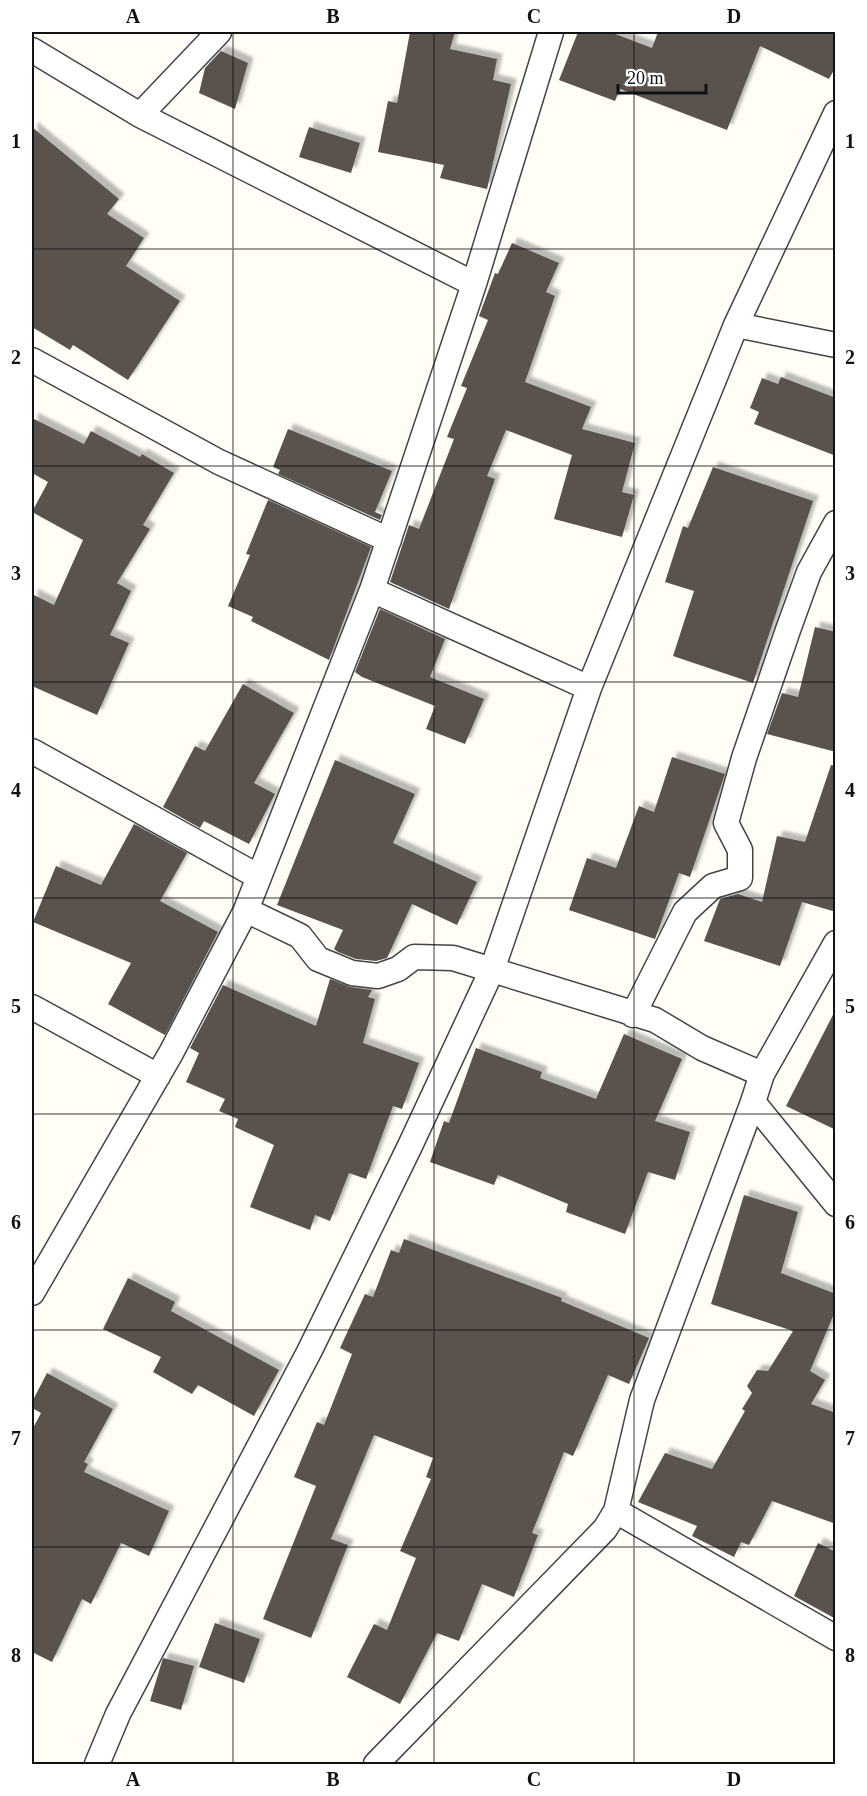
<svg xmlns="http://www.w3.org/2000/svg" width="867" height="1796" viewBox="0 0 867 1796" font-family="'Times New Roman',serif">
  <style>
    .building { fill: #5a524d; filter: url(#shadow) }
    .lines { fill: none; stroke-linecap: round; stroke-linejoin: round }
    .street-casing { stroke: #444; stroke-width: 27 }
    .street { stroke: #fff; stroke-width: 24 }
    .grid { fill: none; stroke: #111; stroke-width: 1.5; stroke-opacity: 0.55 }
    .neatline { fill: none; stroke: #111; stroke-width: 2 }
    .grid-label { font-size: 20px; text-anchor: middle; font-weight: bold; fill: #111 }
  </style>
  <defs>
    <filter id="shadow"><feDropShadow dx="5.5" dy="-5.5" stdDeviation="1.5" flood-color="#0004"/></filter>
  </defs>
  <rect width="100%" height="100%" fill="#fffdf5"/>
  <path class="building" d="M410,32H455L450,49L497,59L493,80L511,84L487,189L440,178L444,165L378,152L388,101L397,103Z
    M578,32H610L652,48L658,32H836V66L829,79L760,46L727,130L620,89L615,101L559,80Z
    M221,51L248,63L235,109L199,93L205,68Z
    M32,127L119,199L107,214L144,238L126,266L180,301L128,380L73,345L70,350L32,327Z
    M309,127L360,143L351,173L299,157Z
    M512,243L559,263L546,292L555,296L525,382L591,407L582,429L635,443L622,492L634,495L622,537L554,519L572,455L506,430L487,476L495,479L449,609L390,582L409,525L419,529L454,439L447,437L467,388L461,386L488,320L479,316L495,273L498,274Z
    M781,377L836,398V456L754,424L759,412L750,408L762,378L778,384Z
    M32,418L84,444L91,431L140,457L142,454L174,473L143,525L150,529L117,583L131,591L110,635L129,643L97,715L32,686V594L54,605L83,540L32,512L48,482L32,473Z
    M288,429L392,471L375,512L382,515L380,520L278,474L280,470L273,467Z
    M713,467L813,501L753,683L673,656L694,591L665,582L683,526L688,528Z
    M268,500L371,547L329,660L251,621L253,617L228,606L250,555L246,554Z
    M380,609L445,639L430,677L484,699L465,744L426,729L435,706L362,677L355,672Z
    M815,627L836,632V752L767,734L782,693L798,697Z
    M243,684L294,713L254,783L275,794L249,844L204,821L200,828L163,807L195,746L205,751Z
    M672,757L725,774L690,877L679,873L655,939L569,910L587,858L616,868L639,806L654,812Z
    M335,760L415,794L393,843L477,882L457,925L412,904L387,958L376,961L356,959L338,952L334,949L343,930L277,905Z
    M831,765L836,766V912L802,902L780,966L704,941L720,899L738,894L762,902L777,836L805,842Z
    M134,824L187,853L160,901L218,932L165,1035L108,1004L131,963L33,922L56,866L101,885Z
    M330,979L350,987L372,990L368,997L375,999L363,1043L419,1063L402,1109L393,1106L366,1179L349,1173L330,1221L315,1215L310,1230L250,1207L274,1145L235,1127L238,1119L219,1111L225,1099L186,1082L199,1053L190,1048L223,985L316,1026Z
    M836,1009V1130L786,1106Z
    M624,1034L682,1059L655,1121L690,1132L675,1180L648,1172L625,1234L566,1212L568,1204L498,1175L494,1185L430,1162L444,1121L449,1123L476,1048L542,1072L540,1078L596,1099Z
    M744,1195L798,1212L781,1273L836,1294V1309L810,1371L825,1380L811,1404L836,1413V1524L772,1501L749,1545L741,1542L734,1557L692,1536L697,1526L638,1502L665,1453L712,1469L745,1411L742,1409L752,1393L747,1386L757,1370L768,1371L793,1331L711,1304Z
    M404,1239L562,1298L561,1301L649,1338L629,1384L608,1375L573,1456L564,1452L532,1533L538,1535L514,1597L482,1584L459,1641L437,1633L400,1704L347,1677L374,1624L387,1630L416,1558L400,1551L431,1479L426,1477L433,1458L374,1435L331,1539L348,1545L311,1638L263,1619L316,1486L294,1477L317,1422L324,1425L352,1354L340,1348L365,1294L373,1297L391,1250L399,1253Z
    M128,1278L175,1302L171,1311L279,1370L254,1416L198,1385L192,1394L153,1372L161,1357L103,1329Z
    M47,1373L113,1409L84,1462L88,1464L84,1472L169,1511L149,1556L121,1543L91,1604L82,1599L52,1662L32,1652V1430L41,1413L32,1408V1402Z
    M818,1543L836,1552V1619L794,1596Z
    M215,1623L260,1639L244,1683L199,1667Z
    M163,1658L194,1666L181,1710L150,1701Z"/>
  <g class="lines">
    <g class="street-casing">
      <path id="street" d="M32,50L140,115L474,284
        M140,115L219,32
        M736,325L836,345
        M32,360L219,462L389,540
        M372,590L589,688
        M32,751L259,877
        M246,910L300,936L318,959L352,973L378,976L398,969L414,957L453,958L655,1020L702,1048L762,1074L753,1102L836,1204
        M32,1007L158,1076
        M633,1015L685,912L713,886L740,878V850L726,823L744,758L788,630L809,572L836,523
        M762,1074L836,943
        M32,1293L171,1053L246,910L372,590L474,284L551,32
        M616,1511L836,1638
        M97,1764L118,1714L309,1352L409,1148L492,970L589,688L736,325L836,113
        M376,1764L605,1529L616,1511L642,1400L753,1102"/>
    </g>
    <use href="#street" class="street"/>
  </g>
  <path class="grid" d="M233,32V1764M434,32V1764M634,32V1764M32,249H836M32,466H836M32,682H836M32,898H836M32,1114H836M32,1330H836M32,1547H836"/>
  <rect width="867" height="1796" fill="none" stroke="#ffffff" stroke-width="66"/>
  <path d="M618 84v9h88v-9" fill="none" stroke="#111111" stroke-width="3"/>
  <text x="627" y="84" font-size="18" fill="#111111" stroke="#ffffff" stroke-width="4.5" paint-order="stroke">20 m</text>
  <rect x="33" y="33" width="801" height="1730" class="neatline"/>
  <g class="grid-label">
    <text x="133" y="23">A</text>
    <text x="333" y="23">B</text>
    <text x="534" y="23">C</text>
    <text x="734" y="23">D</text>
    <text x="16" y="148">1</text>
    <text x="850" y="148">1</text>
    <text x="16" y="364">2</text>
    <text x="850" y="364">2</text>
    <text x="16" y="580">3</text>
    <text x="850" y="580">3</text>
    <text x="16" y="797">4</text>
    <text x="850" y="797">4</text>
    <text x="16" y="1013">5</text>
    <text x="850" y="1013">5</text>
    <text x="16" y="1229">6</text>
    <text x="850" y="1229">6</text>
    <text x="16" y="1445">7</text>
    <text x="850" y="1445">7</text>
    <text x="16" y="1662">8</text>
    <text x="850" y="1662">8</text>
    <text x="133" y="1786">A</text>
    <text x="333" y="1786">B</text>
    <text x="534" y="1786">C</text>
    <text x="734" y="1786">D</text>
  </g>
</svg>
